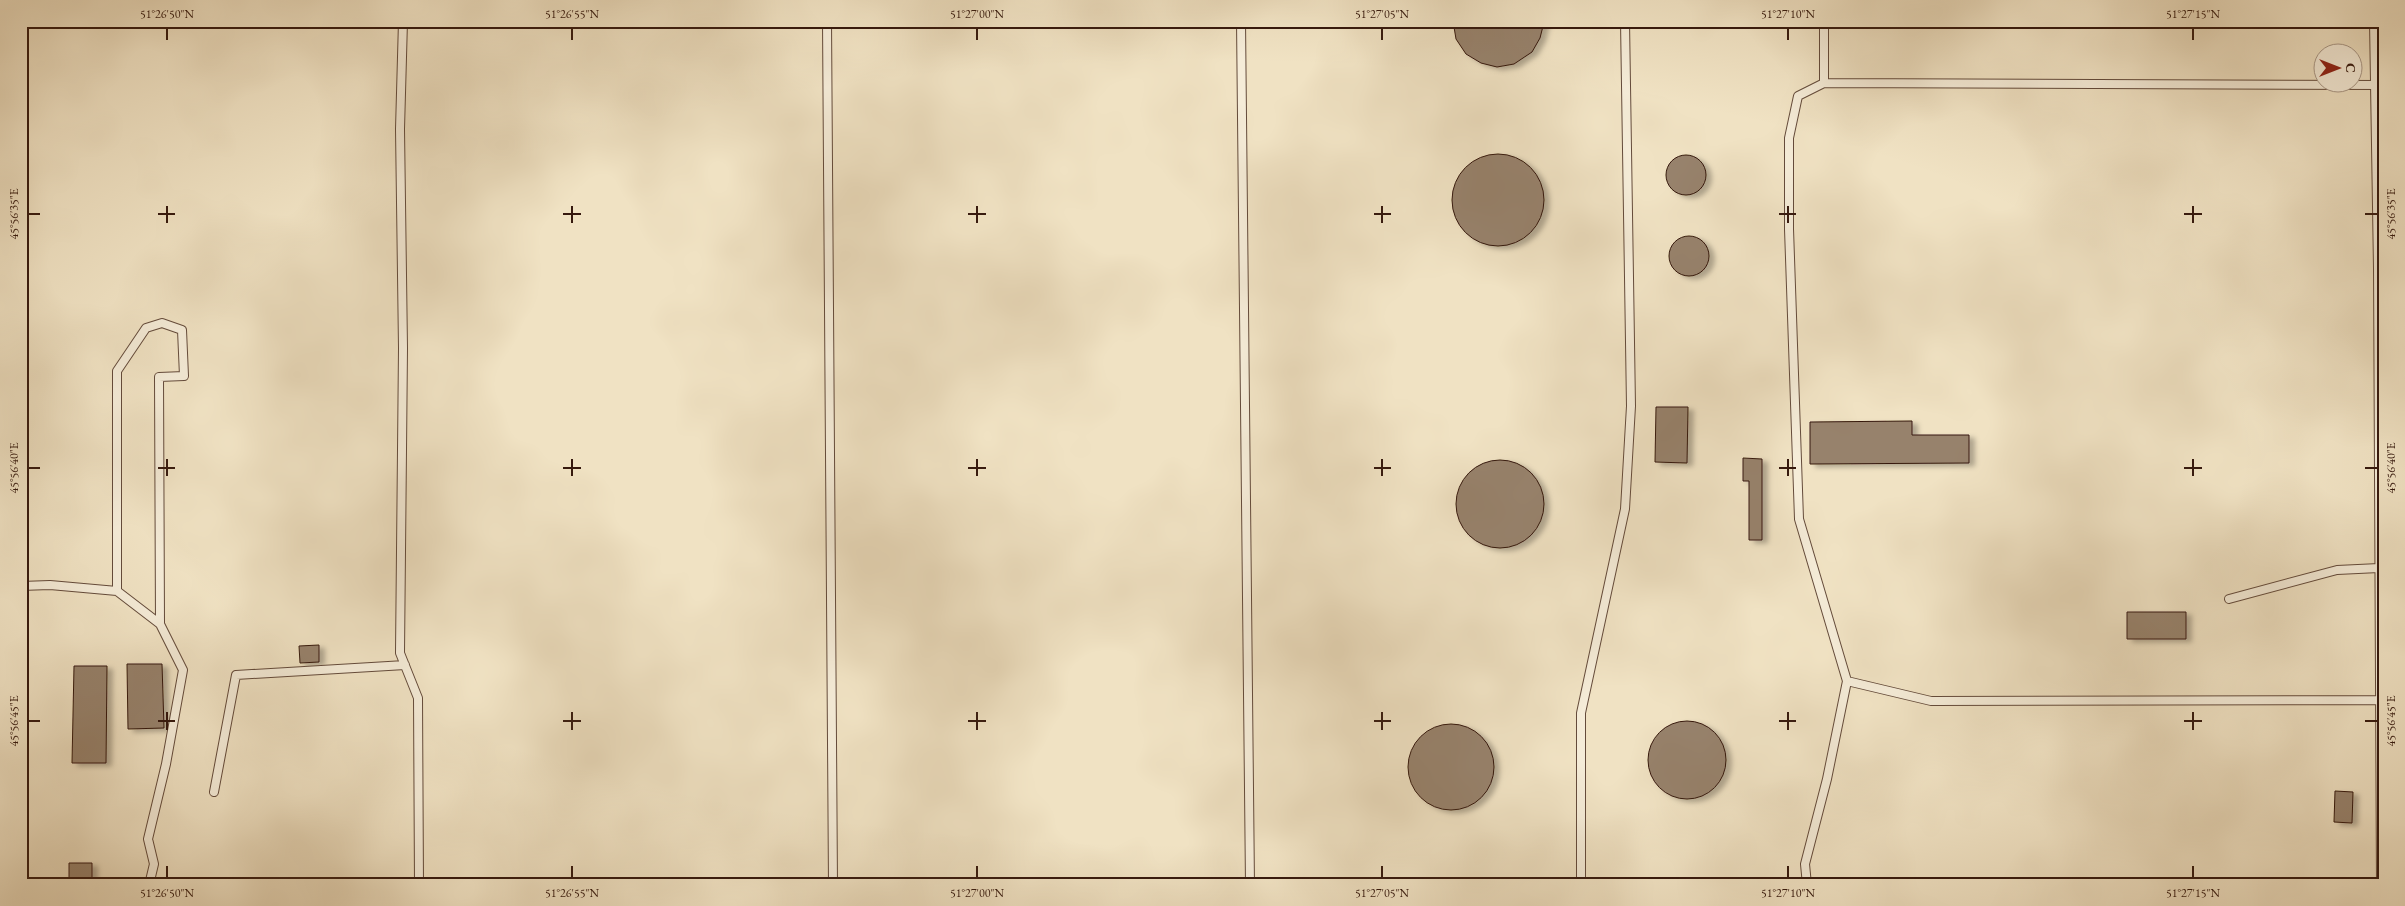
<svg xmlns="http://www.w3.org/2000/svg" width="2405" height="906" viewBox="0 0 2405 906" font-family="'EB Garamond',serif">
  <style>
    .building { fill: #97826c; stroke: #36190e; filter: url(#shadow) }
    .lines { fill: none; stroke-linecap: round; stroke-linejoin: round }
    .lane-casing { stroke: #644b3b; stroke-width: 10 }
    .lane { stroke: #f5ecd8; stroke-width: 8 }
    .ticks { fill: none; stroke: #36190e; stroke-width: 2 }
    .neatline { fill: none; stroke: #36190e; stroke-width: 2 }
    .ticks-label { font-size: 12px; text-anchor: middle; fill: #36190e }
  </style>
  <defs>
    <filter id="shadow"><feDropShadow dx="5.5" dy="3" stdDeviation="2.5" flood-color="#0004"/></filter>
  </defs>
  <rect width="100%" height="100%" fill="#f0e2c3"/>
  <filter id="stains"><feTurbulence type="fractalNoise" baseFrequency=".004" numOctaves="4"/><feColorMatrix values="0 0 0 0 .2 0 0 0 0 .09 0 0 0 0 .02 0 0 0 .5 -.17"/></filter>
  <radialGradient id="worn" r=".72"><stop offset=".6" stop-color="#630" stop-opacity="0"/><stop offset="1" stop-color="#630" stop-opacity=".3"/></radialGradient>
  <path class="building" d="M1453,21H1544V22L1540,38L1532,52L1514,64L1497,67L1481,63L1466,54L1456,39Z
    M1452 200a46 46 0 1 1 92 0a46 46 0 1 1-92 0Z
    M1666 175a20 20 0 1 1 40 0a20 20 0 1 1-40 0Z
    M1669 256a20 20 0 1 1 40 0a20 20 0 1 1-40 0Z
    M1656,407H1688L1687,463L1655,462Z
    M1912,421V435H1969V463L1810,464V422Z
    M1743,458L1762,459V540H1749V481H1743Z
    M1456 504a44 44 0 1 1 88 0a44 44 0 1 1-88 0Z
    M2127,612H2186V639H2127Z
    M319,645V662L300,663L299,646Z
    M127,664H162L164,728L128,729Z
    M74,666H107L106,763H72Z
    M1648 760a39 39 0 1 1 78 0a39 39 0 1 1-78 0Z
    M1408 767a43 43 0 1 1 86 0a43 43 0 1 1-86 0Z
    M2335,791L2353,792L2352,823L2334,822Z
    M69,863H92V885H69Z"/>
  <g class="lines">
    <g class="lane-casing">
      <path id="lane" d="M403,21L400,129L403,348L400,653L418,698L419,885
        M827,21L833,885
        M1241,21L1250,885
        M1824,21V83
        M2374,21L2378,268L2381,885
        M21,586L50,585L117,591L160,624L183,670L166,764L148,839L154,864L149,885
        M117,591V371L146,328L162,323L182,330L184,376L159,377L160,624
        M2229,599L2337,570L2379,568
        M1847,681L1931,701L2384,700
        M214,792L236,675L405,665
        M1581,885V713L1625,509L1631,406L1625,21
        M1807,885L1805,864L1827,779L1847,681L1799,519L1789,229V138L1798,96L1824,83L2384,85"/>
    </g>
    <use href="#lane" class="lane"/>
  </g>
  <path class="ticks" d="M167,28V40M572,28V40M977,28V40M1382,28V40M1788,28V40M2193,28V40M167,206V223M572,206V223M977,206V223M1382,206V223M1788,206V223M2193,206V223M28,214H40M158,214H175M563,214H581M968,214H986M1374,214H1391M1779,214H1796M2184,214H2202M2365,214H2378M167,459V476M572,459V476M977,459V476M1382,459V476M1788,459V476M2193,459V476M28,468H40M158,468H175M563,468H581M968,468H986M1374,468H1391M1779,468H1796M2184,468H2202M2365,468H2378M167,712V730M572,712V730M977,712V730M1382,712V730M1788,712V730M2193,712V730M28,721H40M158,721H175M563,721H581M968,721H986M1374,721H1391M1779,721H1796M2184,721H2202M2365,721H2378M167,866V878M572,866V878M977,866V878M1382,866V878M1788,866V878M2193,866V878"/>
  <rect width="2405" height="906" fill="none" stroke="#f0e2c3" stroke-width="55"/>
  <g transform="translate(2338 68) rotate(90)"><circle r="24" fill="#f5ecd8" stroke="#a99887"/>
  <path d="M0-4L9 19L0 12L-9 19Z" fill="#8f2418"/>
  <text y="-8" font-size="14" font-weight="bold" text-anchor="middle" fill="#36190e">С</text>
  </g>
  <rect x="28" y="28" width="2350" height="850" class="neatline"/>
  <g class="ticks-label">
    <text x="167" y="18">51°26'50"N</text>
    <text x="572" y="18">51°26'55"N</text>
    <text x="977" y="18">51°27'00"N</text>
    <text x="1382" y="18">51°27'05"N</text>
    <text x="1788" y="18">51°27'10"N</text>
    <text x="2193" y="18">51°27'15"N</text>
    <text transform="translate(2391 214) rotate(-90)" y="4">45°56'35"E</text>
    <text transform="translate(14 214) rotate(-90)" y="4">45°56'35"E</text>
    <text transform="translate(2391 468) rotate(-90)" y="4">45°56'40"E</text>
    <text transform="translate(14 468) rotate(-90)" y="4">45°56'40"E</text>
    <text transform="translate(2391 721) rotate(-90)" y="4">45°56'45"E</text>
    <text transform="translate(14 721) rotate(-90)" y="4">45°56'45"E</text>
    <text x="167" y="897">51°26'50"N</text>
    <text x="572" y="897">51°26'55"N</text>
    <text x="977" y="897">51°27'00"N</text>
    <text x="1382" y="897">51°27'05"N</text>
    <text x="1788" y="897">51°27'10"N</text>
    <text x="2193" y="897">51°27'15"N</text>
  </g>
  <rect width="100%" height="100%" filter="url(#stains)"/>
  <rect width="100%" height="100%" fill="url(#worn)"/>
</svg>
